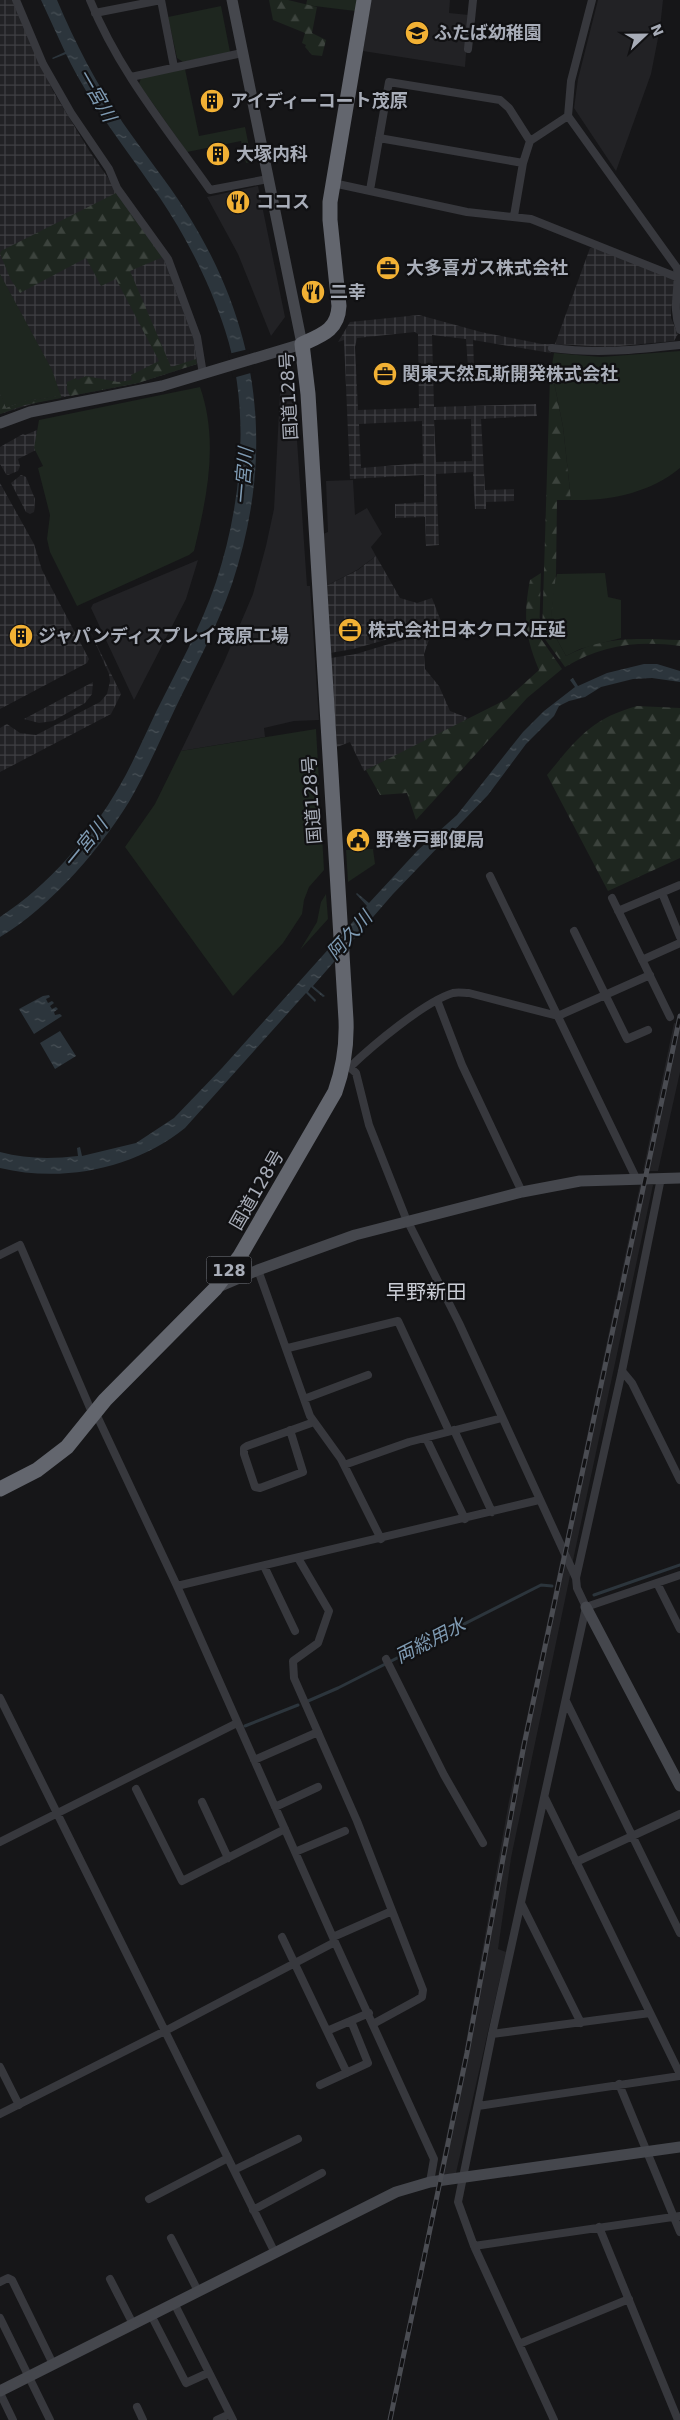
<svg xmlns="http://www.w3.org/2000/svg" width="680" height="2420" viewBox="0 0 680 2420" font-family="'DejaVu Sans','Noto Sans JP',sans-serif">
  <style>
    .built { fill: #222225 }
    .industrial { fill: url(#industrial-grid); fill-rule: evenodd }
    .green { fill: #1e261f }
    .forest { fill: url(#forest-firs) }
    .water { fill: url(#water-ripples) }
    .pier { fill: #161618 }
    .lines { fill: none; stroke-linecap: round; stroke-linejoin: round }
    .stream { stroke: #2c353c; stroke-width: 3 }
    .street { stroke: #37383d; stroke-width: 8 }
    .secondary { stroke: #45474d; stroke-width: 11 }
    .highway { stroke: #63666e; stroke-width: 15 }
    .rail-casing { stroke: #4a4c52; stroke-width: 5 }
    .rail { stroke: #111113; stroke-width: 3; stroke-dasharray: 9; stroke-linecap: butt }
    .labels { text-anchor: middle; stroke-width: 4.5; stroke-linejoin: round; paint-order: stroke }
    .shield { fill: #111113; stroke: #7b7e86; stroke-width: 1 }
    .shield-label { font-size: 16px; font-weight: bold; fill: #a8adb8 }
    .poi-label { font-size: 18px; font-weight: bold; fill: #a8adb8; stroke: #111113; text-anchor: start }
    .street-label { font-size: 18px; fill: #a8adb8; stroke: #111113 }
    .water-label { font-size: 19px; font-style: italic; fill: #7f9bb3; stroke: #111113 }
    .quarter-label { font-size: 20px; fill: #c9ccd4; stroke: #111113 }
  </style>
  <defs>
    <pattern id="industrial-grid" width="8" height="8" patternUnits="userSpaceOnUse" patternTransform="scale(1.25)"><rect width="8" height="8" fill="#222225"/><path d="M0 4h8M4 0v8" fill="none" stroke="#3f3f43"/></pattern>
    <pattern id="forest-firs" width="22" height="20" patternUnits="userSpaceOnUse" patternTransform="scale(1.25)"><rect width="22" height="20" fill="#1e261f"/><path d="M5 1l3.5 6h-7zM16 11l3.5 6h-7z" fill="#3c433d"/></pattern>
    <pattern id="water-ripples" width="26" height="14" patternUnits="userSpaceOnUse" patternTransform="scale(1.25)"><rect width="26" height="14" fill="#2c353c"/><path d="M2 4q2-2 4 0t4 0M15 11q2-2 4 0t4 0" fill="none" stroke="#485056"/></pattern>
  </defs>
  <rect width="100%" height="100%" fill="#161618"/>
  <path class="built" d="M371,0H450L449,13L469,15L465,67L363,51Z
    M598,0H663L660,28L651,74L616,171L574,108L578,79Z
    M258,186L285,317L271,336L238,254L207,197Z
    M281,373L293,382L307,586H310L319,720L294,721L264,728L265,737L181,751L224,662L253,594L266,546L274,509Z
    M353,480L355,515L367,508L382,534L371,547L376,556L357,570L326,586L323,534L328,532L326,481Z
    M198,560L186,599L134,700L91,608L93,604Z
    M674,1023L680,1024V1072L658,1171H643Z
    M640,1185H653L572,1565L564,1545Z
    M562,1553L571,1571L511,1858L498,1949L506,1952L456,2173L438,2176L464,2053L509,1801Z"/>
  <path class="industrial" d="M0,0H12L53,91L90,152L163,257L193,337L197,364L138,383L38,402L0,414Z
    M595,247L676,278L671,310V318L678,334L674,341L609,347L555,344L590,248Z
    M419,315L481,332L542,344H552L551,353L473,340L474,367L468,368L466,339L432,335L434,407L536,404L537,416L481,419L485,490L514,489V501L486,502V509H475L473,472L436,474L439,545L426,546L425,517L395,518V504L424,502V475L350,479L344,340L338,342L350,322ZM415,332L418,334L419,408L358,410L355,347L357,338ZM471,419L472,461L436,462L434,420ZM422,421L423,463L361,468L359,424Z
    M37,430L36,450L18,459L20,466L18,471L8,475L6,474L0,464V447L23,434L25,435Z
    M21,475L26,477L35,499L34,512L30,514L26,512L11,483Z
    M0,483L34,544L42,570L89,659L87,663L0,709Z
    M376,556L400,598L417,603L432,598L442,624L353,649L330,653L326,586L358,570Z
    M90,631L121,694L111,714L0,772V728L7,724L20,733L36,735L100,702L107,694L110,681L109,674Z
    M432,631L424,654L425,669L439,686L450,711L468,718L452,729L364,771L350,742L337,747L331,658L356,654Z
    M93,682L92,694L85,703L53,721L39,723L24,719Z"/>
  <path class="green" d="M307,0H357L355,11L306,5Z
    M221,6L230,52L183,62L177,58L168,17Z
    M185,69L199,136L245,127L252,162L246,163L241,141L187,152L139,84L141,78Z
    M0,274L52,370L61,396L24,401L6,408L0,394Z
    M680,351V468C650,493 610,501 571,500L563,427L553,377L550,376L554,353L601,357Z
    M200,387C219,441 207,497 194,551L189,555L77,606L50,552L47,539L50,515L38,468L43,466L34,448L39,420Z
    M605,573L608,597L621,600V638L580,649L566,656L550,627L554,585L557,574Z
    M316,729L324,870L309,887L304,900L302,914L283,943L233,996L125,847L155,804L181,751Z
    M373,849L375,864L348,882L346,850Z
    M326,894L328,919L300,950L317,922L321,902Z"/>
  <path class="forest" d="M269,0H288L317,7L312,33L326,40L322,56L312,55L305,47L306,45L302,43L305,33L273,20Z
    M116,193L163,257L130,271L171,367L196,359L197,364L138,383L70,396L67,389V382L76,378L77,380L86,376L118,382L132,380L131,375L159,361L116,279L101,286L86,258L20,293L11,280L0,254L1,251Z
    M550,376L553,377L563,427L571,500H557L556,574L550,627L566,656C607,635 636,639 680,640V646C639,640 601,645 565,667L542,635Z
    M0,394L6,408L24,401L61,396V398L25,405L0,414Z
    M541,573L539,636L562,669L527,698L416,820L407,793L380,795L366,770L507,699L539,670C525,637 523,616 530,580Z
    M637,706L680,708V858L608,891L547,775C577,739 590,719 637,706Z"/>
  <path class="water" d="M41,0H57C75,43 97,85 123,123C143,152 166,180 185,210C260,327 276,452 232,584C217,628 194,669 174,711C161,738 149,766 134,793C107,842 49,909 0,937V917C49,885 90,837 119,787C133,763 144,737 156,712C177,670 201,627 216,582C242,503 251,410 225,330C210,284 187,238 160,198C127,150 91,106 66,54L53,59L52,58L65,52Z
    M644,664H657L680,671V682L652,678L633,679L601,687L585,697L569,701L559,706L554,716L526,744L488,795L393,894L313,986L325,996L323,997L311,987L308,992L316,1000L315,1002L306,993L185,1128C134,1169 63,1183 0,1168V1152C26,1159 51,1159 78,1156L77,1148L80,1147L82,1156L136,1143L174,1118L222,1068L367,906L356,894L357,893L369,903L418,850L457,815L523,732L544,711L575,687L570,680L573,678L578,686L607,673Z
    M49,995L50,997L46,999L48,1003L52,1001L54,1003L50,1006L52,1009L56,1007L58,1009L54,1012L55,1015L60,1014L62,1016L34,1034L19,1009L43,996Z
    M60,1031L76,1056L55,1069L40,1043Z"/>
  <path class="pier" d="M249,349L254,372L233,378L228,354Z"/>
  <g class="lines">
    <path class="stream" d="M594,1595L680,1565
      M308,1701L338,1688L541,1585L552,1586
      M245,1726L298,1705"/>
    <path class="street" d="M16,0L43,64L71,113L109,169L117,188L168,259L197,337L203,374
      M90,0C118,70 167,129 210,190L268,179
      M161,0L174,67
      M592,0L571,81L568,116L677,268C680,291 671,305 680,330
      M95,13L161,0
      M468,49L473,0
      M131,77L242,53
      M379,138L523,163
      M530,141L568,116
      M333,183L467,212L531,219L679,278
      M370,190L389,82L500,100L509,108L530,141L523,163L514,216
      M552,348C597,354 636,350 680,345
      M490,876L636,1178
      M662,893L680,937
      M612,898L670,1017
      M618,911L680,885
      M574,931L627,1039L648,1030
      M642,960L680,943
      M437,1000L462,1065L522,1192
      M345,1063L356,1073L369,1125L405,1216L459,1323L576,1578
      M350,1067C372,1046 424,1002 453,993C458,992 464,993 469,993L558,1016L650,975
      M0,1255L20,1245L90,1408L98,1418L177,1586L335,1942L434,2159L430,2182
      M258,1270L310,1416L341,1459L381,1539
      M288,1348L398,1321L449,1431
      M622,1371L632,1383L680,1480
      M304,1399L368,1375
      M290,1430L303,1472L260,1488L255,1487L244,1454V1448L247,1446L314,1422
      M454,1430L492,1512
      M426,1438L465,1519
      M344,1465L409,1442L502,1418
      M298,1558L329,1611L318,1643L293,1661L294,1678L357,1821L423,1990L422,1997L417,2000L373,2024
      M264,1566L295,1631
      M657,1583L680,1629
      M177,1586L539,1500
      M586,1607L680,1575
      M386,1659L444,1775L483,1843
      M0,1698L275,2253
      M566,1701L680,1933
      M254,1760L318,1732
      M136,1789L182,1881L285,1829
      M545,1798L680,2074
      M202,1802L228,1858
      M275,1807L318,1787
      M0,1842L237,1723
      M295,1852L345,1831
      M576,1862L680,1814
      M521,1903L581,2023
      M282,1937L347,2073
      M333,1937L392,1911
      M327,2031L369,2013
      M492,2034L650,2013
      M0,2067L19,2105
      M619,2084L680,2232
      M320,2085L368,2063L351,2021
      M478,2106L680,2076
      M0,2114L165,2031L335,1942
      M234,2170L298,2139
      M149,2199L228,2158
      M253,2210L322,2173
      M599,2227L678,2420
      M171,2238L198,2291
      M474,2246L680,2216
      M110,2279L133,2324
      M0,2282L8,2278L12,2280L53,2364
      M174,2303L233,2420
      M151,2315L186,2383L208,2373
      M0,2318L50,2420
      M519,2344L629,2299
      M0,2393L13,2420
      M137,2407L143,2420
      M217,2420L230,2414
      M554,2420L474,2246L458,2202L492,2034L586,1607L577,1588L576,1578L622,1371L661,1178"/>
    <path class="secondary" d="M0,423L30,412L162,386L302,344L232,0
      M216,1288L258,1270L355,1235L522,1192L580,1181L680,1178
      M586,1607L680,1786
      M0,2391L396,2192L430,2182L680,2147"/>
    <path class="highway" d="M0,1489L37,1470L67,1447L105,1400L215,1289L240,1256L335,1092C344,1067 347,1046 346,1020L308,394L302,344C322,335 338,330 339,306L330,220V202L364,0"/>
    <g class="rail-casing">
      <path id="rail" d="M390,2420L467,2053L524,1745L680,1016"/>
    </g>
    <use href="#rail" class="rail"/>
  </g>
  <defs>
    <g id="school-disc" transform="scale(1.25)"><circle r="9.5" fill="#f2b134" stroke="#111113"/><path d="M0-5L7-2L0 1L-7-2ZM-4 1L0 2.5L4 1V4Q0 6-4 4Z" fill="#111"/></g>
    <g id="building-disc" transform="scale(1.25)"><circle r="9.5" fill="#f2b134" stroke="#111113"/><path d="M-4-6H4V6H1V3H-1V6H-4ZM-2.5-4.3h1.7v1.8h-1.7ZM.8-4.3h1.7v1.8H.8ZM-2.5-1h1.7V.8h-1.7ZM.8-1h1.7V.8H.8Z" fill="#111"/></g>
    <g id="restaurant-disc" transform="scale(1.25)"><circle r="9.5" fill="#f2b134" stroke="#111113"/><path d="M-5-6h1v4h1v-4h1v4h1v-4h1v5L-1.5 .5V6h-2V.5L-5-1ZM5-6V6H3V1.5H1.5Q1.5-4 5-6Z" fill="#111"/></g>
    <g id="office-disc" transform="scale(1.25)"><circle r="9.5" fill="#f2b134" stroke="#111113"/><path d="M-6-3h4V-5.5h4V-3h4V5H-6ZM-1-4.5V-3h2v-1.5ZM-6 0V1H6V0Z" fill="#111"/></g>
    <g id="civic-disc" transform="scale(1.25)"><circle r="9.5" fill="#f2b134" stroke="#111113"/><path d="M-.6-6.5H3V-4.5H.6V-3L4-1V1h2V6H-6V1h2V-1L-.6-3ZM-1.2 2.5V6h2.4V2.5Z" fill="#111"/></g>
  </defs>
  <g fill-rule="evenodd">
    <use href="#school-disc" x="417" y="33"/>
    <use href="#building-disc" x="212" y="101"/>
    <use href="#building-disc" x="218" y="154"/>
    <use href="#restaurant-disc" x="238" y="202"/>
    <use href="#office-disc" x="388" y="268"/>
    <use href="#restaurant-disc" x="313" y="292"/>
    <use href="#office-disc" x="385" y="374"/>
    <use href="#office-disc" x="350" y="630"/>
    <use href="#building-disc" x="21" y="636"/>
    <use href="#civic-disc" x="358" y="840"/>
  </g>
  <g class="labels">
    <rect class="shield" x="206.5" y="1256.5" width="45" height="27" rx="4"/>
    <g class="shield-label">
      <text x="229" y="1276">128</text>
    </g>
    <g class="poi-label">
      <text x="434" y="39">ふたば幼稚園</text>
      <text x="230" y="107">アイディーコート茂原</text>
      <text x="236" y="160">大塚内科</text>
      <text x="256" y="208">ココス</text>
      <text x="406" y="274">大多喜ガス株式会社</text>
      <text x="330" y="298">二幸</text>
      <text x="402" y="380">関東天然瓦斯開発株式会社</text>
      <text x="368" y="636">株式会社日本クロス圧延</text>
      <text x="38" y="642">ジャパンディスプレイ茂原工場</text>
      <text x="376" y="846">野巻戸郵便局</text>
    </g>
    <g class="street-label">
      <text transform="translate(289 396) rotate(-93)" y="6">国道128号</text>
      <text transform="translate(312 800) rotate(-94)" y="6">国道128号</text>
      <text transform="translate(257 1190) rotate(-60)" y="6">国道128号</text>
    </g>
    <g class="water-label">
      <text transform="translate(97 95) rotate(60)" y="7">一宮川</text>
      <text transform="translate(243 476) rotate(-85)" y="7">一宮川</text>
      <text transform="translate(85 843) rotate(-51)" y="7">一宮川</text>
      <text transform="translate(349 935) rotate(-48)" y="7">阿久川</text>
      <text transform="translate(430 1640) rotate(-27)" y="7">両総用水</text>
    </g>
    <g class="quarter-label">
      <text x="426" y="1299">早野新田</text>
    </g>
  </g>
  <g transform="translate(645 35) rotate(68)" stroke="#111113" stroke-width="4" paint-order="stroke">
  <path d="M0-4L9 19L0 12L-9 19Z" fill="#a8adb8"/>
  <text y="-8" font-size="14" font-weight="bold" text-anchor="middle" fill="#a8adb8">N</text>
  </g>
</svg>
